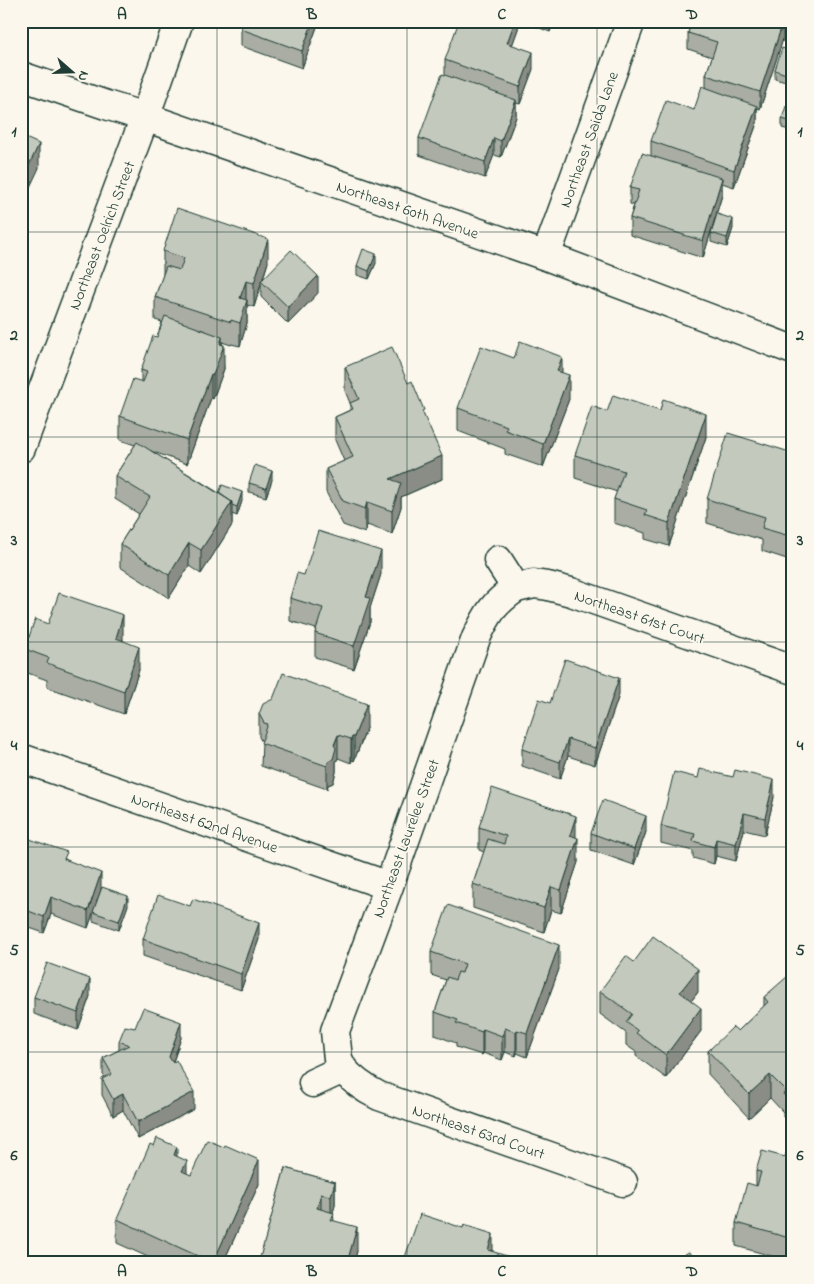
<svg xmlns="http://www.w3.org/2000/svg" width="814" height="1284" viewBox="0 0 814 1284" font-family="'Indie Flower',sans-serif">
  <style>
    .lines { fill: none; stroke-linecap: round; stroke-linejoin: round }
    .minor-casing { stroke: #1f3d34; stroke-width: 31 }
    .minor { stroke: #fbf7ec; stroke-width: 28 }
    .wall { fill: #a9ada3; stroke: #1f3d34 }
    .shaded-wall { fill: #898d85; stroke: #1f3d34 }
    .building { fill: #c4c9be; stroke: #1f3d34 }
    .grid { fill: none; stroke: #1f3d34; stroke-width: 1; stroke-opacity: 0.55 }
    .labels { text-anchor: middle; stroke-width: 4; stroke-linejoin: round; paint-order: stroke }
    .street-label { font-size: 16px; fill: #1f3d34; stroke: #fbf7ec }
    .neatline { fill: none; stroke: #1f3d34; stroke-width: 2 }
    .grid-label { font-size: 16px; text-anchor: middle; font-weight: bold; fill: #1f3d34 }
  </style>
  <rect width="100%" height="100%" fill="#fbf7ec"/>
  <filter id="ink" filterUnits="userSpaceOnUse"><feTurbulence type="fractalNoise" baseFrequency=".02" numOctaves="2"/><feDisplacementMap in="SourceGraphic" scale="10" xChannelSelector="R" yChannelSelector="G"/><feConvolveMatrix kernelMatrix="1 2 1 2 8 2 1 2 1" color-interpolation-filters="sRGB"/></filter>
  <g filter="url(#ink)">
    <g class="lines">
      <g class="minor-casing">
        <path id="minor" d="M21,76L106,105L145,117L546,256L793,350
          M546,256L631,21
          M21,448L145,117L179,21
          M498,560L516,588L534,584L548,586L571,592L793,670
          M21,758L389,886
          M343,1069C353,1081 365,1089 379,1096L623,1182
          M313,1083L343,1069L338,1059L335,1031L389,886L476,638C488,613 493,604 516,588"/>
      </g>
      <use href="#minor" class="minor"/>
    </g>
    <path class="wall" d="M317,21V27L302,68L241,46V29Z
      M515,21H518V29L512,45L533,69L520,104L516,103V117L501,157L494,155L485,178L419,155V138L445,75V60Z
      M522,21H554L550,32Z
      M692,21H793L790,35L783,33V39L760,109L757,108V123L734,187L722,183V195L703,258L630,235V218L634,205L630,204V188L651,156V141L694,110L706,88V75L712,57L688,49V33Z
      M793,51V62L786,82L775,79V70Z
      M793,108V131L782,128V119Z
      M733,228L727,247L711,242V233Z
      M163,251L268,262L263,279L318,293L288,324L261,297V284L254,307L247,305V323L240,346L231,344V345L222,342L224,369L213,399L211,398L187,464L151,451L219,493L242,501L237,516L232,514V525L201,574L189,566L169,598L120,567V544L139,514L115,499V476L135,445L120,440V416L141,381V370L157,337L162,322L155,320V297L163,275Z
      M376,263L369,279L357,275V266Z
      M514,358L569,399L543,467L505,454V449L458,431V408Z
      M345,367L408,383L424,416L442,479L401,497V507L392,534L367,525L365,533L343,525L326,492V469L344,461L335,440V417L350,410V403L345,391Z
      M607,412L706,437L669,546L645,539V533L614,523V499L617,492L575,478V455Z
      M793,453V561L762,551V540L707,523V499Z
      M272,480L266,497L249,492V483Z
      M381,574L370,608V622L354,669L315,657V633L316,629L290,621V598L304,575Z
      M48,624L123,639V641L139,670L124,714L47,687V680L25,672V649Z
      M619,695L595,765L568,756L560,779L522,766V749L550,703Z
      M259,714L367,727L354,761L352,760L351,763L338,758L336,762V772L333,783L328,785L327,789L261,766L262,742L259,737Z
      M774,797L765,835L744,830L736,861L716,856L714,864L693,858V851L661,843V826Z
      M479,827L576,837L578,862L561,913L551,910L544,932L473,908V884L484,852L479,850Z
      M646,832L634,865L591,850V833Z
      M21,836L67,860L101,890L88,928L51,914L44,933L21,925Z
      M128,905L119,930L93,921V912Z
      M143,939H259L241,990L143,956Z
      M431,952L559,969L527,1057L517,1053L516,1056L505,1052L502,1060L483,1053L482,1055L456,1047V1043L435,1035V1012L446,980L431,975Z
      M793,976V1127L783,1117V1112L770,1098L749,1118L708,1074V1051L738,1031L764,1006V997Z
      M600,991L698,992L691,1001L701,1031L666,1078L636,1056V1052L626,1045V1033L600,1014Z
      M90,996L78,1030L34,1014V997Z
      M135,1028L181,1038L173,1062L194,1109L138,1139L123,1110L113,1116L102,1095V1079L105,1077L103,1075V1058L119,1050V1041Z
      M793,1150V1262L736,1246V1223L756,1186V1171L785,1157Z
      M177,1156L187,1174L191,1175L259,1184L223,1263H161L117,1243V1219Z
      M285,1168L335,1182V1205L333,1212L334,1221L357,1251L354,1263H259Z"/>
    <path class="shaded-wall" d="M313,21H317V27L302,68V51Z
      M515,21H518V29L507,60V43Z
      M550,21H554L550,32Z
      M790,21H793V28L790,35Z
      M783,22V39L760,109V92Z
      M533,52V69L520,104V87Z
      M793,54V62L786,82V74Z
      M516,100V117L501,157V141Z
      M757,106V123L734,187V170Z
      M494,138V155L485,178V162Z
      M39,144V168L21,206V182Z
      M722,178V195L703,258V241Z
      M733,219V228L727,247V238Z
      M268,239V262L262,281H261V284L254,307V283Z
      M376,254V263L369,279V271Z
      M318,276V293L288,324V307Z
      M246,281V304L247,300V323L240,346V298Z
      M222,337V351L224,345V369L213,399V375L220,344Z
      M562,357V381L557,371Z
      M211,374V398L187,464V440Z
      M569,375V399L543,467V444Z
      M706,414V437L669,546V523Z
      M442,456V479L401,497V507L392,534V511L390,479Z
      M272,471V480L266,497V488Z
      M242,492V501L237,516V507Z
      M232,502V525L201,574V550Z
      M367,502V525L365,533V509Z
      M189,543V566L169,598V575Z
      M381,551V574L370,608V622L354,669V646L366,597Z
      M123,615V639L116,662V638Z
      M139,647V670L124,714V691Z
      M619,678V695L595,765V748Z
      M367,704V727L354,761V737Z
      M338,735V758L336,762V772L333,783L328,785L327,789V766Z
      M352,737V760L351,763V739Z
      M568,739V756L560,779V762Z
      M774,780V797L765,835V818Z
      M744,813V830L736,861V844Z
      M576,816V840L570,835Z
      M646,816V832L634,865V849Z
      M578,838V862L561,913V890Z
      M716,839V856L714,864V847Z
      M101,873V890L88,928V911Z
      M551,887V910L544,932V908Z
      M128,896V905L119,930V921Z
      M51,897V914L44,933V917Z
      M259,923V939L241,990V974Z
      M559,945V969L527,1057V1033Z
      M698,969V992L680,1016V992Z
      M90,979V996L78,1030V1013Z
      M701,1008V1031L666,1078V1055Z
      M181,1022V1038L169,1073V1057Z
      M505,1028V1052L502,1060V1036Z
      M483,1029V1053L482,1055V1032Z
      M517,1030V1053L516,1056V1032Z
      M770,1075V1098L749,1118V1094Z
      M194,1092V1109L138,1139V1122Z
      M123,1094V1110L113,1116V1099Z
      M177,1147V1171L174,1155Z
      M259,1160V1184L223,1263H213Z
      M187,1161V1184L182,1171Z
      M335,1182V1205L331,1220V1196Z
      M321,1194V1217L317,1208Z
      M357,1227V1251L354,1263H347Z
      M493,1234V1251L488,1250Z"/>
    <path class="building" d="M244,21H313L302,51L241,29Z
      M459,21H515L507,43L533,52L520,87L445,60Z
      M692,21H781L783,22L760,92L706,75L717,42L688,33Z
      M782,48L793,51V54L786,74L775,70Z
      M442,74L516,100L501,141L494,138L485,162L419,138Z
      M702,86L757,106L734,170L651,141L666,100L694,110Z
      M786,106L793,108V122L782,119Z
      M21,136L39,144L21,182Z
      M642,153L722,178L703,241L630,218L639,190L630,188Z
      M177,208L268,239L254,283L246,281L240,298L247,300L240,323L231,320V322L155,297L166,266L180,270L184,258L163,251Z
      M717,214L733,219L727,238L711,233Z
      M363,249L376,254L369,271L357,266Z
      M291,250L318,276L288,307L261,281Z
      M165,316L222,337L220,344L224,345L213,375L211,374L187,440L120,416L133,379L143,382L147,372L141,370L153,336L157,337Z
      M520,341L562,357L557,371L569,375L543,444L505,430L507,426L458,408L481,346L514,358Z
      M392,347L408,383L412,381L424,410L422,411L442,456L390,479L401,483L392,511L367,502L365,509L343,501L326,469L353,457L335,417L353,409L350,403L359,399L345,367Z
      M613,395L660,411L663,399L706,414L669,523L645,515L647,510L614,499L624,471L575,455L592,406L607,412Z
      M728,433L793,453V537L762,528L765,517L707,499Z
      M137,442L232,502L201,550L189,543L169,575L120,544L150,497L115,476Z
      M255,465L272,471L266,488L249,483Z
      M222,485L242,492L237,507L232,505V502L219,493Z
      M318,531L381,551L366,597L370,598L354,646L315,633L323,608L290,598L297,573L304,575Z
      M59,593L123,615L116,638L139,647L124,691L47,663L49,658L25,649L35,619L48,624Z
      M565,659L619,678L595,748L568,739L560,762L522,749L539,699L550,703Z
      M283,673L367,704L354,737H352L351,739L338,735L334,745L336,748L333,759L328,762L327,766L261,743L268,724L264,723L259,714L263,704L273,699Z
      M700,769L733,777L735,770L774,780L765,818L744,813L736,844L716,839L714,847L693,841L695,834L661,826L674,772L698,778Z
      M492,788L576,816L570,835L578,838L561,890L551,887L544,908L473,884L488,839L504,844L506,836L479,827Z
      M603,800L646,816L634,849L591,833Z
      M21,836L67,852L64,859L101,873L88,911L51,897L44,917L21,908Z
      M102,887L128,896L119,921L93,912Z
      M158,895L190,906L193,899L259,923L241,974L143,939Z
      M448,905L559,945L527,1033L517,1030L516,1032L505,1028L502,1036L483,1029L482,1032L456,1023L458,1020L435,1012L447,977L455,980L458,972L462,973L465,964L431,952Z
      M653,936L698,969L680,992L701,1008L666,1055L636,1033L638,1031L626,1022L632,1014L600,991L626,956L634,962Z
      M47,963L90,979L78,1013L34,997Z
      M788,976H793V1104L783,1094L786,1091L770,1075L749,1094L708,1051L733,1027L738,1031L768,1002L764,997Z
      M143,1008L181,1022L169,1057L173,1063L176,1060L194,1092L138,1122L123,1094L113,1099L102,1079L112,1074L103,1058L129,1045L119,1041L125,1026L135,1028Z
      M157,1138L177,1147L174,1155L187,1161L182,1171L191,1175L207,1140L224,1147L225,1145L259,1160L213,1263L117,1219L150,1144L154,1146Z
      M788,1148L793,1150V1239L736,1223L747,1183L757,1186L761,1172L756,1171L762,1151L785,1157Z
      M285,1168L335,1182L331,1196L321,1194L317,1208L334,1213L331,1220L357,1227L347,1263H264L259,1261Z
      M420,1214L463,1228L464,1225L493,1234L488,1250L516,1259L515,1263H411L404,1260Z
      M689,1252L695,1263H669Z
      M710,1259L712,1263H702Z
      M737,1260L739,1263H731Z"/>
  </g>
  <path class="grid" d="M217,21V1263M407,21V1263M597,21V1263M21,232H793M21,437H793M21,642H793M21,847H793M21,1052H793"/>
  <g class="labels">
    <g class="street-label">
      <text transform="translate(588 139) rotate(-70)" y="6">Northeast Saida Lane</text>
      <text transform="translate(408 209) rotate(19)" y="6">Northeast 60th Avenue</text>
      <text transform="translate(101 235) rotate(-69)" y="6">Northeast Oelrich Street</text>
      <text transform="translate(640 616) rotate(19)" y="6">Northeast 61st Court</text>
      <text transform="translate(205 822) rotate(19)" y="6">Northeast 62nd Avenue</text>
      <text transform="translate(405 838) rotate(-70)" y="6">Northeast Laurelee Street</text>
      <text transform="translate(479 1131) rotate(19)" y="6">Northeast 63rd Court</text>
    </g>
  </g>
  <rect width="814" height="1284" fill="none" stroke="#fbf7ec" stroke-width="55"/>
  <g transform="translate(72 72) rotate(110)" stroke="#fbf7ec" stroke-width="4" paint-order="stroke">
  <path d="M0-4L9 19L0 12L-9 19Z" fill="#1f3d34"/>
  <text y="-8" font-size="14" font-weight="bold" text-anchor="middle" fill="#1f3d34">N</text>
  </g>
  <rect x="28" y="28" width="758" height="1228" class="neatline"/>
  <g class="grid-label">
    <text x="122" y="19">A</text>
    <text x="312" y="19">B</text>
    <text x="502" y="19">C</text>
    <text x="692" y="19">D</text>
    <text x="14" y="136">1</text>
    <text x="800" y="136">1</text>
    <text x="14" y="340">2</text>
    <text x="800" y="340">2</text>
    <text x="14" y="545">3</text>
    <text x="800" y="545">3</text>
    <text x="14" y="750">4</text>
    <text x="800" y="750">4</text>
    <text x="14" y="955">5</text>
    <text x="800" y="955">5</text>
    <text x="14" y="1160">6</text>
    <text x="800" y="1160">6</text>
    <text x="122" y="1276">A</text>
    <text x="312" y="1276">B</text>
    <text x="502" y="1276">C</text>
    <text x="692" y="1276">D</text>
  </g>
</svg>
